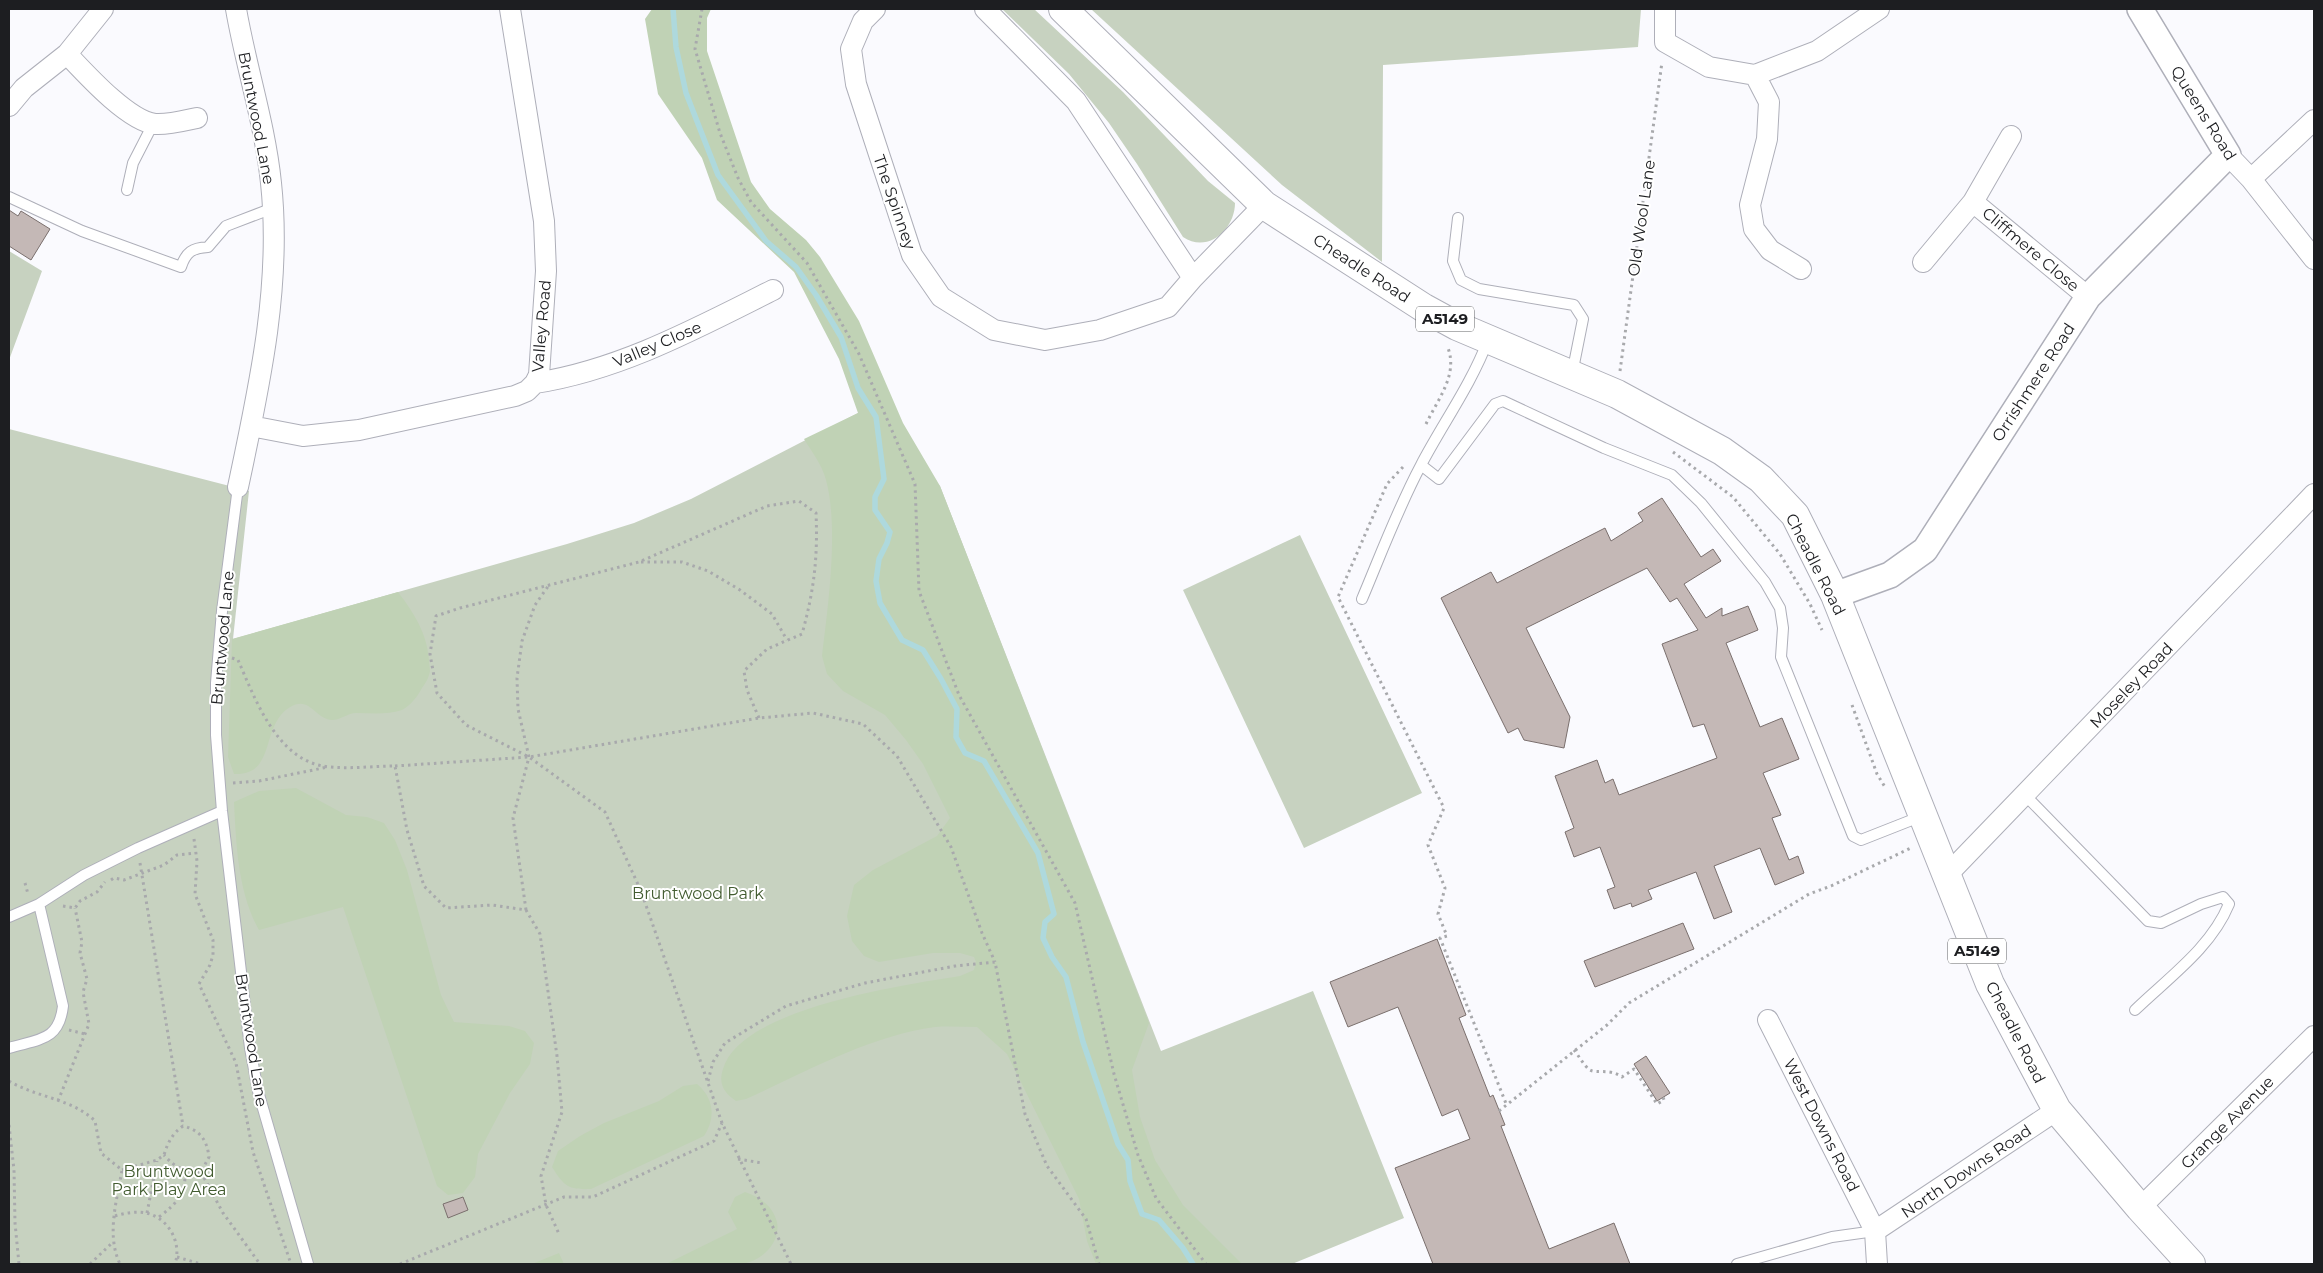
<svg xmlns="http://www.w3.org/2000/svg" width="2323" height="1273" viewBox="0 0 2323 1273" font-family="Montserrat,sans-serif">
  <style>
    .green { fill: #c7d2c0 }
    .forest { fill: #c0d2b5 }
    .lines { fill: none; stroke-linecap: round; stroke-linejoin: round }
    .stream { stroke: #aed9dd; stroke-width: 5.5 }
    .building { fill: #c4b8b6; stroke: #7a6f6d }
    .service-casing { stroke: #aeafb9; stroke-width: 12 }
    .minor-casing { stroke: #aeafb9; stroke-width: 22 }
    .tertiary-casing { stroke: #aeafb9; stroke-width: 28 }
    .primary-casing { stroke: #aeafb9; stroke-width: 30 }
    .path { stroke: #a8a9ac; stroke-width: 3; stroke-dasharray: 2.5 4; stroke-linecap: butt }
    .service { stroke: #fff; stroke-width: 10 }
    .minor { stroke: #fff; stroke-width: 20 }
    .tertiary { stroke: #fff; stroke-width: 25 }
    .primary { stroke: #fff; stroke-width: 28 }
    .labels { text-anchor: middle; stroke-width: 4; stroke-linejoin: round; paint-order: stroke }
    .shield { fill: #fff; stroke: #616264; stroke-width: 1 }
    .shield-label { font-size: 15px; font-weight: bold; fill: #1d1e21 }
    .street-label { font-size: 16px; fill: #1d1e21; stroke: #fff }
    .park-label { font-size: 16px; fill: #425c30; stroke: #fff }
  </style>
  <rect width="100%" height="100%" fill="#fafafe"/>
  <path class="green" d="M1002,9H1034L1123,92L1208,181L1235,203C1235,229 1208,254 1183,237L1137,164L1109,123L1069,74Z
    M1091,9H1641L1638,47L1383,65L1382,262L1282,185Z
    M9,251L42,271L9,360Z
    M858,413L940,486L1161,1051L1313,991L1404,1218L1292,1264H9V429L249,491L233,639L567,544L634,523L691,499Z
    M1300,535L1422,793L1304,848L1183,590Z"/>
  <path class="forest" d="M652,9H711L707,18V51L751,182L770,209L806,240L820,257L859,321L903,423L940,486L1149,1023L1132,1070L1140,1117L1155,1160L1183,1205L1242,1264H1096L1087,1241L1079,1199L1007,1054L977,1027C963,1027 948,1026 935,1027C869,1036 806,1072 746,1099L736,1101C724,1093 718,1084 723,1069C741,1008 904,985 960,976L974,970L976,962L974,957L960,953H933L879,962L864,956L852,941L847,916L854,885L873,870L937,836L950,818L923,764L906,740L885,715L843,691L827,674L822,656C828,606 839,528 826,480C822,465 812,452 804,439L858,413L839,359L794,272L717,200L702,158L658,94L645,19Z
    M398,592C414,613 427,633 429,660C429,664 431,671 429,675C428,679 425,684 422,688C418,696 410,706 402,710C387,715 371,713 356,713C348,713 339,721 331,720C315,718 310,697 292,706C259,723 278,776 234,774L228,757L232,639Z
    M296,788L346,815L367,817L384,823L395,840L407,870L441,995L454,1022L509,1026L525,1031L534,1043L530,1064L510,1093L478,1154L475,1177L463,1193L448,1195L437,1186L343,907L259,930C238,893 236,844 234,802L259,791Z
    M697,1084C714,1098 716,1118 704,1136L591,1189C568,1190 564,1186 552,1167L558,1151L580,1136L604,1123L659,1101L683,1086Z
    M745,1192C760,1197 773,1206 777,1222C781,1242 762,1261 742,1264C720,1268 689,1264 666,1264L737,1229L728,1212L735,1197Z
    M559,1253L564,1264H532Z"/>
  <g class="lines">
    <path class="stream" d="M673,9L676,47L686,93L718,175L766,241L796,267L816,295L841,337L858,388L876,417L884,479L875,497V510L890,532L887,543L879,559L876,581L880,603L902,640L923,650L941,679L957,709L956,737L965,753L984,761L1038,853L1054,914L1045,922L1043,938L1052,957L1066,977L1083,1042L1118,1144L1128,1160L1130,1181L1142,1214L1159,1220L1183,1248L1193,1264"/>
  </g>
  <path class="building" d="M9,210L18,216L21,211L50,229L31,260L9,246Z
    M1662,498L1701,557L1713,549L1721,561L1684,584L1706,618L1722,608V616L1748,606L1758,630L1726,643L1760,727L1782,718L1799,759L1763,773L1781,815L1772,818L1789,860L1798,856L1804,873L1775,885L1760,848L1714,866L1732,912L1714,919L1696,872L1648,890L1652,899L1632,907L1631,903L1614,909L1607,890L1615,887L1600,847L1574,857L1565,832L1574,828L1555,776L1597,760L1605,783L1613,779L1619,795L1717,758L1704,724L1693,727L1662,644L1698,630L1677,598L1670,602L1647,568L1526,628L1570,717L1564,748L1524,740L1518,728L1508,733L1441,598L1491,572L1497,583L1605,528L1611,541L1643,521L1638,513Z
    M1683,923L1694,949L1595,987L1584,961Z
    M1437,939L1466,1015L1459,1018L1490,1097L1493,1095L1505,1125L1501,1126L1549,1249L1614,1223L1630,1264H1433L1395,1168L1470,1139L1458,1109L1442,1116L1398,1007L1348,1027L1330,982Z
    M1646,1056L1670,1093L1657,1101L1634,1064Z
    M463,1197L468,1210L448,1218L443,1204Z"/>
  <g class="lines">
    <g class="service-casing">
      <path id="service" d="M127,190L133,163L153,124
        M9,197L82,231L181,267C186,252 192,248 208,247L226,226L273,208
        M1458,218L1453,261L1461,280L1479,289L1574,305L1583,319L1572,374
        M1421,465L1439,479L1495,404L1503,401L1604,448L1672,475L1701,503L1765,582L1780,608L1783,628L1781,657L1853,836L1861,840L1922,816
        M238,487L222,611L216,683V735L222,811L250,1048L258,1091L308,1264
        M1362,599C1381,554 1398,508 1421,465C1443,423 1471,385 1488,340
        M2025,795L2148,921L2161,923L2201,904L2223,897L2229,904C2211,948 2168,978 2135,1010
        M9,917L39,904
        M9,1048C39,1039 59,1041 63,1006L39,904L84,875L138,848L222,811
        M1737,1264L1832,1237L1875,1231"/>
    </g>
    <g class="minor-casing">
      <path id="minor" d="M236,9C246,67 265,124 271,183C282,285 259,388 238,487
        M875,9L863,21L851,49L856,84L912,255L941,297L994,330L1045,340L1100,330L1168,307L1193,278L1264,205
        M985,9L1076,101L1193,278
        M1665,9V42L1709,67L1755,75L1817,51L1879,9
        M67,54C85,73 128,121 155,124C168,125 183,121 197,118
        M1755,75L1769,102L1767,139L1750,205L1754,229L1770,250L1801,269
        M9,106L24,88L67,54L103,9
        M2228,155L2251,179L2314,259
        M2251,179L2314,120
        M1973,202L2088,297
        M1923,262L1973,202L2011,136
        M535,383C620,370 697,328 773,290
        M251,426L303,436L359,430L515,396L527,391L535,383L539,375L546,271L544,221L510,9
        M1947,875L2314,494
        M1768,1020L1875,1231L1877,1264
        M2140,1208L2314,1036
        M1875,1231L2057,1110"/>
    </g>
    <g class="tertiary-casing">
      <path id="tertiary" d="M1835,595L1890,575L1925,550L2088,297L2228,155L2140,9"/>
    </g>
    <g class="primary-casing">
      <path id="primary" d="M1063,9L1264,205L1424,308L1457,326L1617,394L1722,451L1761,479L1795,515L1835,595L1990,984L2057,1110L2140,1208L2191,1264"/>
    </g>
    <path class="path" d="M702,9L695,49L720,133L738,178L751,202L807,263L859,354L915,484L919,591L959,695L1075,903L1114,1074L1138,1155L1156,1198L1206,1264
      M1620,371L1662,62
      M1426,424C1438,399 1458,375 1448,348
      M1673,452L1733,497L1780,554L1810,604L1822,630
      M1403,467L1387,484L1338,597L1444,808L1428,845L1445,888L1438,914L1447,936L1440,938L1507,1106
      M641,562H682L708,571L740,590L772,614L787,640
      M232,658L238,660C256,701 278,763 330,767C351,769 374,766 395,766L407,830L424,886L446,908L492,905L526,910L540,934L557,1056L562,1112L541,1176L546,1205L559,1234
      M1852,705L1877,774L1885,787
      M759,718L747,690L744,671L767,649L802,634C814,591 818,557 816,513L799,501L767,506L639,562L460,608L436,616L430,654L437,693L466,725L529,757L605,812L641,891L722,1123L791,1264
      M395,766L529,757L759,718L813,713L863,724L897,756L951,847L982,933L995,962
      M233,783L259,781L328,767
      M194,839L197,861L195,894L213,940V955L210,965L199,984L236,1063L253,1152L291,1264
      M140,863L183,1126
      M111,880L114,878L124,880L164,865L177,855L195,853
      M25,883L28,894
      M63,906L75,908L80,901L97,892L105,882
      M526,910L513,818L529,757L518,709L517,678L522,641L535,605L549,585
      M69,1030L85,1034
      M1574,1050C1579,1056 1584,1066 1590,1070C1597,1074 1609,1068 1622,1077L1634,1069L1657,1104L1664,1100L1663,1097
      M9,1081C35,1097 73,1099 95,1121L101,1153L122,1170C117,1200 106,1235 120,1264
      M708,1081L713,1062L725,1043L786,1006L865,983L955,966L995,962L1025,1114L1047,1166L1086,1219L1099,1264
      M58,1101L89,1024L83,992L87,979L80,953L82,942L75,908
      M1499,1111L1607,1025L1629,1003L1809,894L1831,886L1913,847
      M9,1125L14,1170L15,1223L19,1264
      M738,1159L762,1163
      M122,1170L157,1160L164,1155C168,1142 172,1134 183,1126C200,1130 207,1140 209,1157L201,1172C186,1173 174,1167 164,1155
      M201,1172L223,1213L260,1264
      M147,1213L157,1161
      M115,1216C125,1213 136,1211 146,1213C169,1218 182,1243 175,1264
      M159,1217C176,1204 186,1194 185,1172
      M177,1257L201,1264
      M90,1264L113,1242
      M400,1264L564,1197H593L714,1141L722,1123"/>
    <use href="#service" class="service"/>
    <use href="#minor" class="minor"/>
    <use href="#tertiary" class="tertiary"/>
    <use href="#primary" class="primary"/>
  </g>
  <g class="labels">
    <g class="shield">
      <rect x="1416" y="306.5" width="58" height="25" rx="4"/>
      <rect x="1948" y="938.5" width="58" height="25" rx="4"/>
    </g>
    <g class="shield-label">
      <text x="1445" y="324">A5149</text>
      <text x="1977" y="956">A5149</text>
    </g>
    <g class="street-label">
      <text transform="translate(2204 113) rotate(58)" y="6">Queens Road</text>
      <text transform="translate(257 118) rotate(79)" y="6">Bruntwood Lane</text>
      <text transform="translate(895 202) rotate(71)" y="6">The Spinney</text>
      <text transform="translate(1641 218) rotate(-82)" y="6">Old Wool Lane</text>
      <text transform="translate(2031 249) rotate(40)" y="6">Cliffmere Close</text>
      <text transform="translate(1362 268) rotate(33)" y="6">Cheadle Road</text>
      <text transform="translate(541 326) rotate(-85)" y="6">Valley Road</text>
      <text transform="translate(657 344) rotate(-23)" y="6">Valley Close</text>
      <text transform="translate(2033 382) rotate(-57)" y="6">Orrishmere Road</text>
      <text transform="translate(1816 564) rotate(63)" y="6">Cheadle Road</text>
      <text transform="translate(222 638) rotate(-85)" y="6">Bruntwood Lane</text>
      <text transform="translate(2131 685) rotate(-46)" y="6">Moseley Road</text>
      <text transform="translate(2016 1032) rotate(63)" y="6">Cheadle Road</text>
      <text transform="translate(252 1040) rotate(81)" y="6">Bruntwood Lane</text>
      <text transform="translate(2227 1122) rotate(-45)" y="6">Grange Avenue</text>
      <text transform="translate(1822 1125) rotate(63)" y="6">West Downs Road</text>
      <text transform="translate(1966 1171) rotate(-34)" y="6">North Downs Road</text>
    </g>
    <g class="park-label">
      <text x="698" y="899">Bruntwood Park</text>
      <text x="169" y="1177">Bruntwood<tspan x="169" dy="18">Park Play Area</tspan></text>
    </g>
  </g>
  <rect width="2323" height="1273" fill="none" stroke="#1d1e21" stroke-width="20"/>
</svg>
